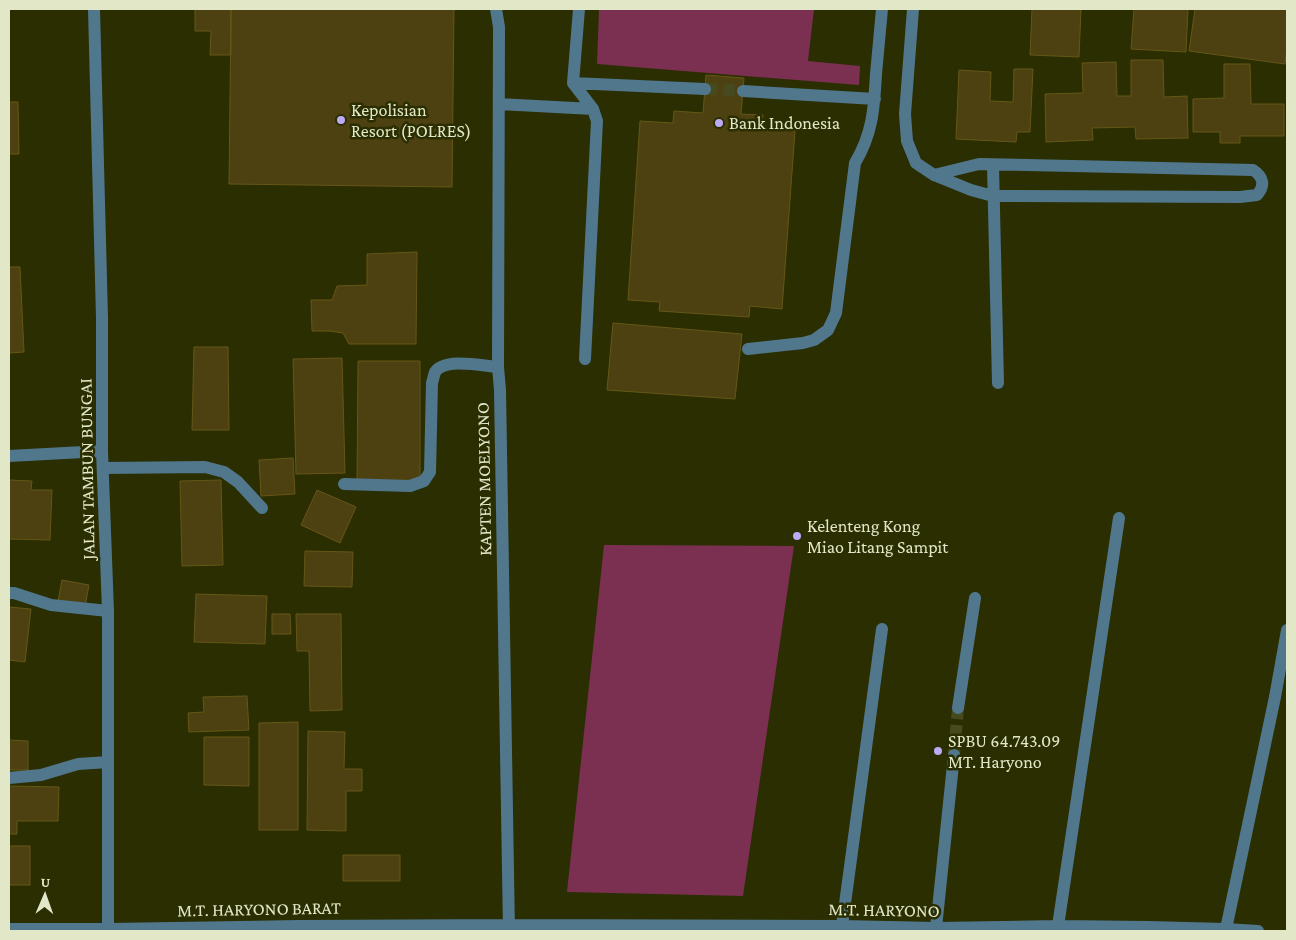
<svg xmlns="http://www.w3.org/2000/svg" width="1296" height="940" viewBox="0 0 1296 940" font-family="'Crimson Pro',serif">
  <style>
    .green { fill: #7b3052 }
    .building { fill: #4d4112; stroke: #665617 }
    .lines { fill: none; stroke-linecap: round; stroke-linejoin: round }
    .minor-tunnel { stroke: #464a1e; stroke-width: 12; stroke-dasharray: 12 6; stroke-linecap: butt }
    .minor { stroke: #51778d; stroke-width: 12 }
    .poi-dot { fill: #bcaaf6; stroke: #2a2e00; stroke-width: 2 }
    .labels { text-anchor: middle; stroke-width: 5; stroke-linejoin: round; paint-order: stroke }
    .poi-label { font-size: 18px; fill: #e2e7c8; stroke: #2a2e00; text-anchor: start }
    .street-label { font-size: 18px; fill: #e2e7c8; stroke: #2a2e00 }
  </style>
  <rect width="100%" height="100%" fill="#2a2e00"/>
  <path class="green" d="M599,9H814L808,61L860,66L859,85L597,64Z
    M604,545L794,546L743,896L567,892Z"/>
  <path class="building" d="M195,9H231V55H210L211,31H195Z
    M231,9H454L452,187L229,184Z
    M1032,9H1081L1079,57L1030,55Z
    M1134,9H1188L1186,52L1131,49Z
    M1195,9H1287V47L1285,64L1189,51Z
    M1131,60H1163L1164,97L1187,96L1188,138L1136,139L1135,127L1092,128L1093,140L1046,142L1045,94L1083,93L1082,63L1116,62L1117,96H1131Z
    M1224,64H1250L1251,104H1284V136H1240V143H1220V132H1193V99L1224,98Z
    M1014,69H1033L1030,132H1017L1016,142L956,139L959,70L991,72L990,101L1013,102Z
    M706,75L744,78L741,114L763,115L762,128L795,131L782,309L750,306L749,317L659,311L660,302L628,300L640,121L673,123L674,111L703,113Z
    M9,102H18L19,154H9Z
    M417,252L416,344H349L343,333L329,331H312L311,300H332L337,286L367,285V254Z
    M9,267H20L24,352L9,353Z
    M613,323L742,334L735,399L607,390Z
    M194,347H228L229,430H192Z
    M342,358L345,473L296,474L293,359Z
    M358,361H420V482H357Z
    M293,458L295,494L261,496L259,460Z
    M9,480L32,481L31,490H52L50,540L9,539Z
    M221,480L223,565L182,566L180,481Z
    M317,490L356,507L340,543L301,525Z
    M305,551L353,552L352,587L304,586Z
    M62,580L89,585L85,607L58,601Z
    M196,594L267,596L265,644L194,642Z
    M9,607L31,609L25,662L9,660Z
    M272,614H290L291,634H272Z
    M296,614H341L342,710L310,711L309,651H297Z
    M247,696L249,730L189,732L188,713L204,712L203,697Z
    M298,722V830H259V723Z
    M308,731L345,732L344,769H362V791H346V831L307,830Z
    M204,737H249V786L204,785Z
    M9,740L28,741V770H9Z
    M9,786L59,787L58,821H17V834H9Z
    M9,846H30V885H9Z
    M343,855H400V881H343Z"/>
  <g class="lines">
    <path class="minor-tunnel" d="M705,89L743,91
      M954,755L958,708"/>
    <path class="minor" d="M94,9L102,318V451L108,611V931
      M496,9L499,27L498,367L500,390L509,931
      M579,9L573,83L593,109L597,121L585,359
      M913,9L905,114L907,141L916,163L934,175L971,190L993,196L1240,197L1257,195C1265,186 1264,177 1253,170L979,164L934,175
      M573,83L705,89
      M743,91L875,99
      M499,104L593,109
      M993,165L998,383
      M748,349L803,343L814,340L828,330L836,313L855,163C873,133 874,108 876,74C878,52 880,31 882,9
      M9,456L102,451
      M103,468L205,467L224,472L238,482L262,508
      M344,484L410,486L424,481L430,472L432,383C433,380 434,375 435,372C445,357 483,366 498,367
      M9,593H14L51,605L108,611
      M958,708L975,598
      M9,778L41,775L78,764L108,762
      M842,926L882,629
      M1058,926L1119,518
      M936,928L954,755
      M9,929H108L300,926L509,925L842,926L936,928L1058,926L1148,927L1226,929L1258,931
      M1226,929L1275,697L1287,630"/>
  </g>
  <g class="poi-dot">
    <circle cx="341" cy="120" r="5"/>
    <circle cx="719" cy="123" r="5"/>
    <circle cx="797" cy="536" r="5"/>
    <circle cx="938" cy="751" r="5"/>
  </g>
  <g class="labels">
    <g class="poi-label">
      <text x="351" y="116">Kepolisian<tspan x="351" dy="21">Resort (POLRES)</tspan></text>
      <text x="729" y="129">Bank Indonesia</text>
      <text x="807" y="532">Kelenteng Kong<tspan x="807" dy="21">Miao Litang Sampit</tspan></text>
      <text x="948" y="747">SPBU 64.743.09<tspan x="948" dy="21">MT. Haryono</tspan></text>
    </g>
    <g class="street-label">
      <text transform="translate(87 469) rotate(-91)" y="6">JALAN TAMBUN BUNGAI</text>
      <text transform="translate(484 479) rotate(-91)" y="6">KAPTEN MOELYONO</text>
      <text transform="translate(259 909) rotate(-1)" y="6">M.T. HARYONO BARAT</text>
      <text transform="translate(884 910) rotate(1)" y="6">M.T. HARYONO</text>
    </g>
  </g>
  <rect width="1296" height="940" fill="none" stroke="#e2e7c8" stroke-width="20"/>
  <g transform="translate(45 895) rotate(2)" stroke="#2a2e00" stroke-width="4" paint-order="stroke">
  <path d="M0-4L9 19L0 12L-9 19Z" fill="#e2e7c8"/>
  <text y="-8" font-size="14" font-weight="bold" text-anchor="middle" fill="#e2e7c8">U</text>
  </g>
</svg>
